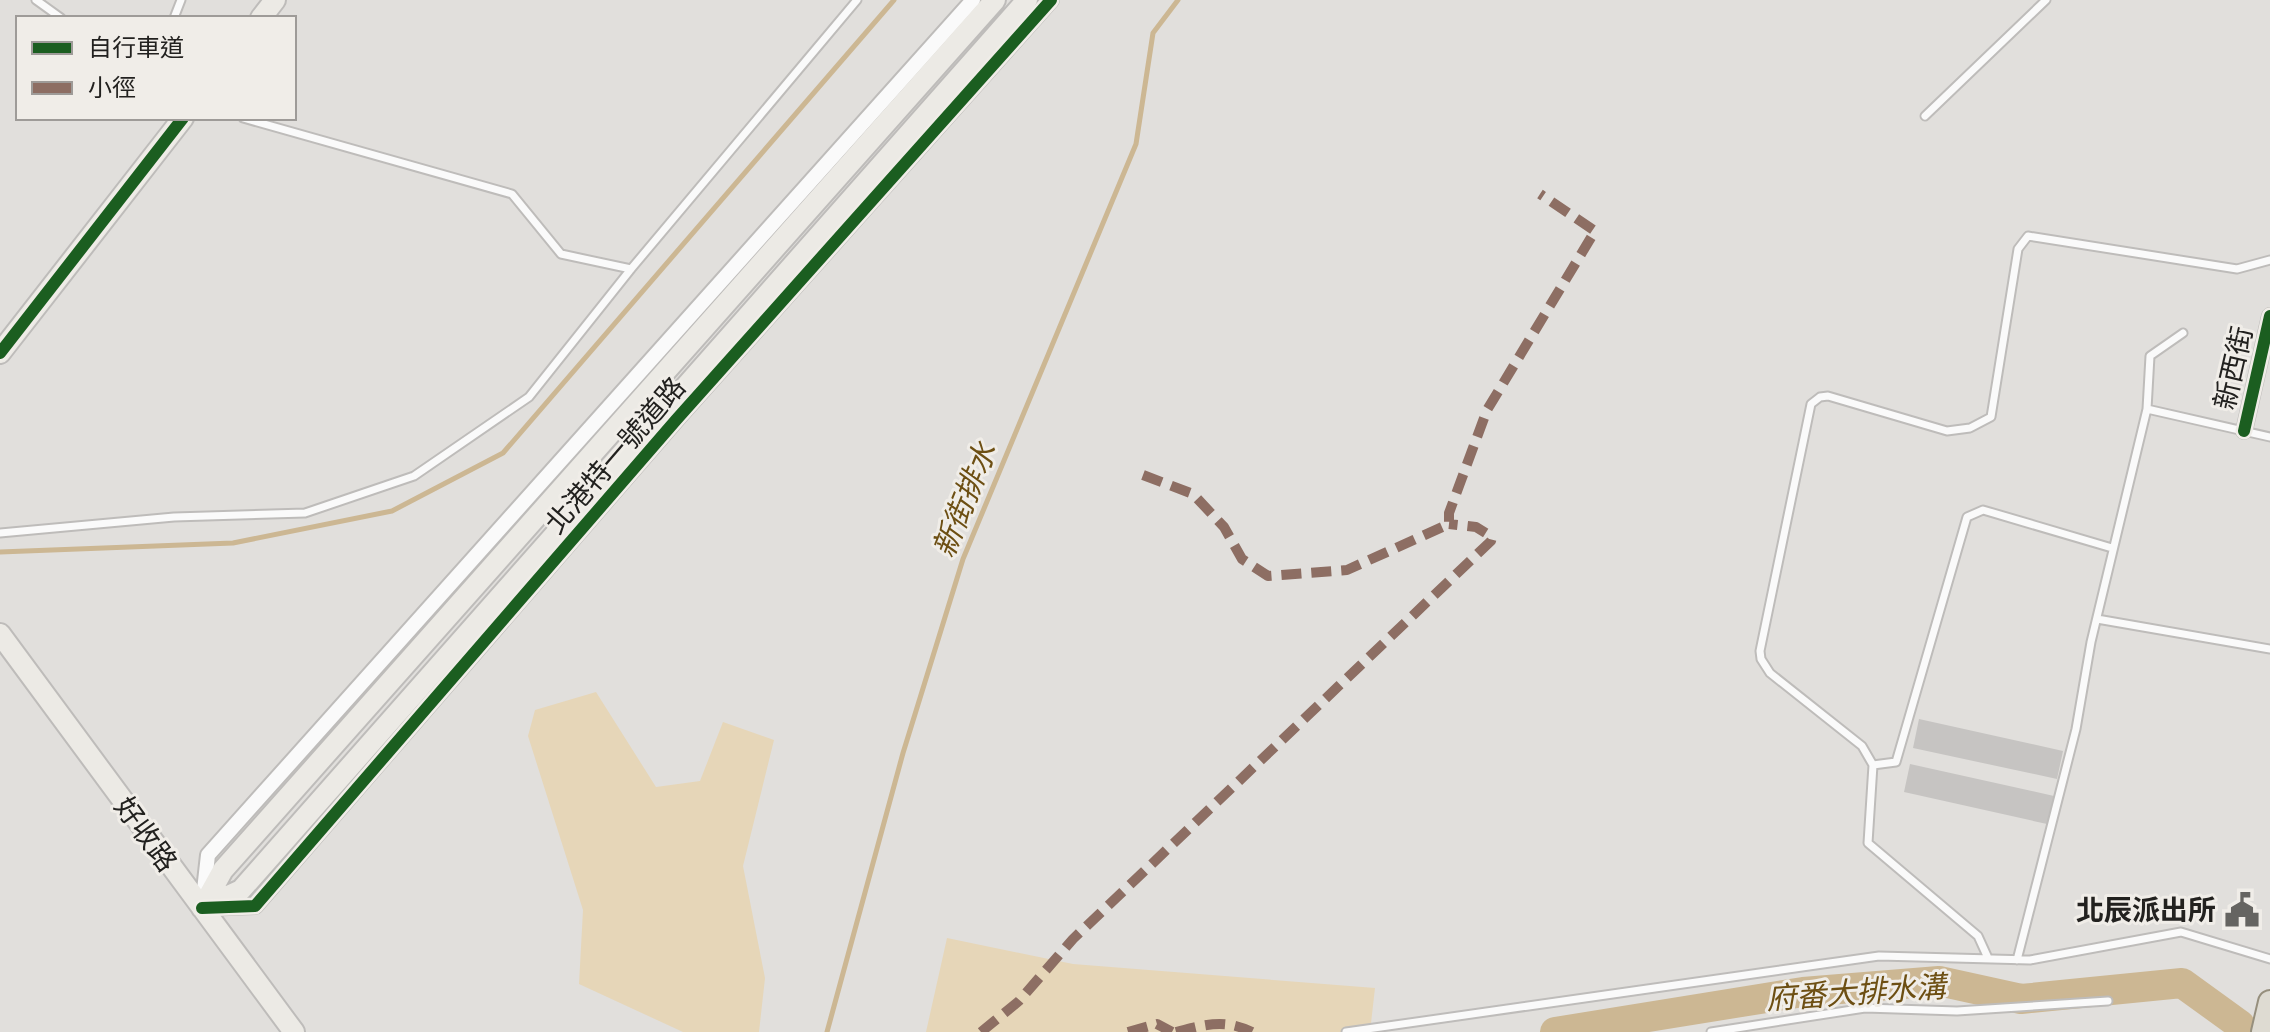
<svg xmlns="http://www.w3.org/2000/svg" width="2270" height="1032" viewBox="0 0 2270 1032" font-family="Quicksand,'Noto Sans TC',sans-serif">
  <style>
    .green { fill: #e6d6b8 }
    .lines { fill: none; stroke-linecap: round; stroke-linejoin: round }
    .stream { stroke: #ccb793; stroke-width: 5 }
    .river { stroke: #ccb793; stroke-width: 30 }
    .building { fill: #c6c4c2 }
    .lane-casing { stroke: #bebcba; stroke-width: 11 }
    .street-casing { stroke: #bebcba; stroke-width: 18 }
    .secondary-casing { stroke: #bebcba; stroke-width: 24 }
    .primary-casing { stroke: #968f7d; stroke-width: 26 }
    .lane { stroke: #fafafa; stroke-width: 7 }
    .street { stroke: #fafafa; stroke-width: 14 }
    .secondary { stroke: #eceae5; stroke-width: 20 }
    .primary { stroke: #dedbd2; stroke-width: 22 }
    .quiet { stroke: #8d6e63; stroke-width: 10; stroke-dasharray: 20 10; stroke-linecap: butt }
    .cycleway-casing { stroke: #f0ede8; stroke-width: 17 }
    .cycleway { stroke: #1b5e20; stroke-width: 12 }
    .labels { text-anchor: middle; stroke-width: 6; stroke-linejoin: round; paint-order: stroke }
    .street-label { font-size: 28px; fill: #22211f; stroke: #f0ede8 }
    .poi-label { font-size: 28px; font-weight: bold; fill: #22211f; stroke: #f0ede8; text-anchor: end }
    .water-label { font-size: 30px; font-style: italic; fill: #6d4f13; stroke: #f0ede8 }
  </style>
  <rect width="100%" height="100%" fill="#e1dfdc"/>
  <path class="green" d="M596,692L656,787L700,781L723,722L774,740L743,866L765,978L759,1032H683L579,984L583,910L528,736L535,710Z
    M947,938L1073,964L1375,988L1370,1032H926Z"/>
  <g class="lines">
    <path class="stream" d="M0,552L233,543L392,511L503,453L894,0
      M827,1032L903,753L963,559L1136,144L1153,33L1178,0"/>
    <path class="river" d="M1555,1032L1803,992L1939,981L2021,999L2182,983L2240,1025"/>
  </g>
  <path class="building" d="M1919,719L2063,751L2057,779L1913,748Z
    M1910,764L2054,796L2047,824L1904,792Z"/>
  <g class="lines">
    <g class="lane-casing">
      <path id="lane" d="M36,0L61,18
        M174,18L181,0
        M1925,116L2046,0
        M243,118L512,194L561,254L631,269
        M2147,409L2270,437
        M0,533L174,517L305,513L414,476L529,397L631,269L857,0
        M2097,619L2270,649
        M1873,765L1862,746L1770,673L1761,659L1760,651L1811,404L1820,397L1828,396L1947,431L1970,428L1991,417L2018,249L2028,236L2237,269L2270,260
        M1988,958L1978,936L1868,843L1873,765L1896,762L1967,517L1983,510L2112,548
        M2017,960L2076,729L2091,642L2147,409L2150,356L2183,333
        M1346,1032L1879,956L2030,960L2181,932L2270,959
        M1711,1032L1865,1008L1957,1011L2108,1001"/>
    </g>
    <g class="street-casing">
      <path id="street" d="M973,0L208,855L202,908L255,906L676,420L1051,0
        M2244,431L2270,316"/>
    </g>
    <g class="secondary-casing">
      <path id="secondary" d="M261,18L275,0
        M0,353L183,118
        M0,634L294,1032
        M202,908L241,890L1027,0
        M202,908L223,870L995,0"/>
    </g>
    <g class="primary-casing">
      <path id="primary" d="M2263,1032L2270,1002"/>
    </g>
    <use href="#lane" class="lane"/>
    <use href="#street" class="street"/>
    <use href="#secondary" class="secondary"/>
    <use href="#primary" class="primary"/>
    <path class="quiet" d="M1143,475L1193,494L1224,527L1242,559L1268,576L1347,570L1449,524V513L1487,410L1595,231L1540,194
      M981,1032L1019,1001L1073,939L1491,541L1492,537L1476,527L1449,524
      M1128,1032L1157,1024L1172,1032
      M1176,1032C1205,1025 1223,1018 1252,1032"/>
    <g class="cycleway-casing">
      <path id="cycleway" d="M0,353L183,118
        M2244,431L2270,316
        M202,908L255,906L676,420L1051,0"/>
    </g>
    <use href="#cycleway" class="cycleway"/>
  </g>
  <defs>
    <g id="civic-bare" transform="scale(2.76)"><path d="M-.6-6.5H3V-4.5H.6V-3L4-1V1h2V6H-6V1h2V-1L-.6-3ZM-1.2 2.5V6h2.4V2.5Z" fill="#656461" stroke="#f0ede8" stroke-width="2.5" paint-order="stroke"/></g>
  </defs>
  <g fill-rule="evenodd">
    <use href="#civic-bare" x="2242" y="910"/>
  </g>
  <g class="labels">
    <g class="street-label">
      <text transform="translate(2233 368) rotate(-77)" y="10">新西街</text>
      <text transform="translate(615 455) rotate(-49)" y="10">北港特一號道路</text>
      <text transform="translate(146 834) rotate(54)" y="10">好收路</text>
    </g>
    <g class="poi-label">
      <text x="2216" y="920">北辰派出所</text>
    </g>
    <g class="water-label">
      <text transform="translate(965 500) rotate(-68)" y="10">新街排水</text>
      <text transform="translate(1856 993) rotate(-4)" y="10">府番大排水溝</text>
    </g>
  </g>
  <rect x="16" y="16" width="280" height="104" fill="#f0ede8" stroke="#9e9b98" stroke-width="2"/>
  <rect x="32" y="42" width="40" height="12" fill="#1b5e20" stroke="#9e9b98" stroke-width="2"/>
  <text x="88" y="56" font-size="24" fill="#22211f">自行車道</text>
  <rect x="32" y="82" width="40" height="12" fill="#8d6e63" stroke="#9e9b98" stroke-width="2"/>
  <text x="88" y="96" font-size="24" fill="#22211f">小徑</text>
</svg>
